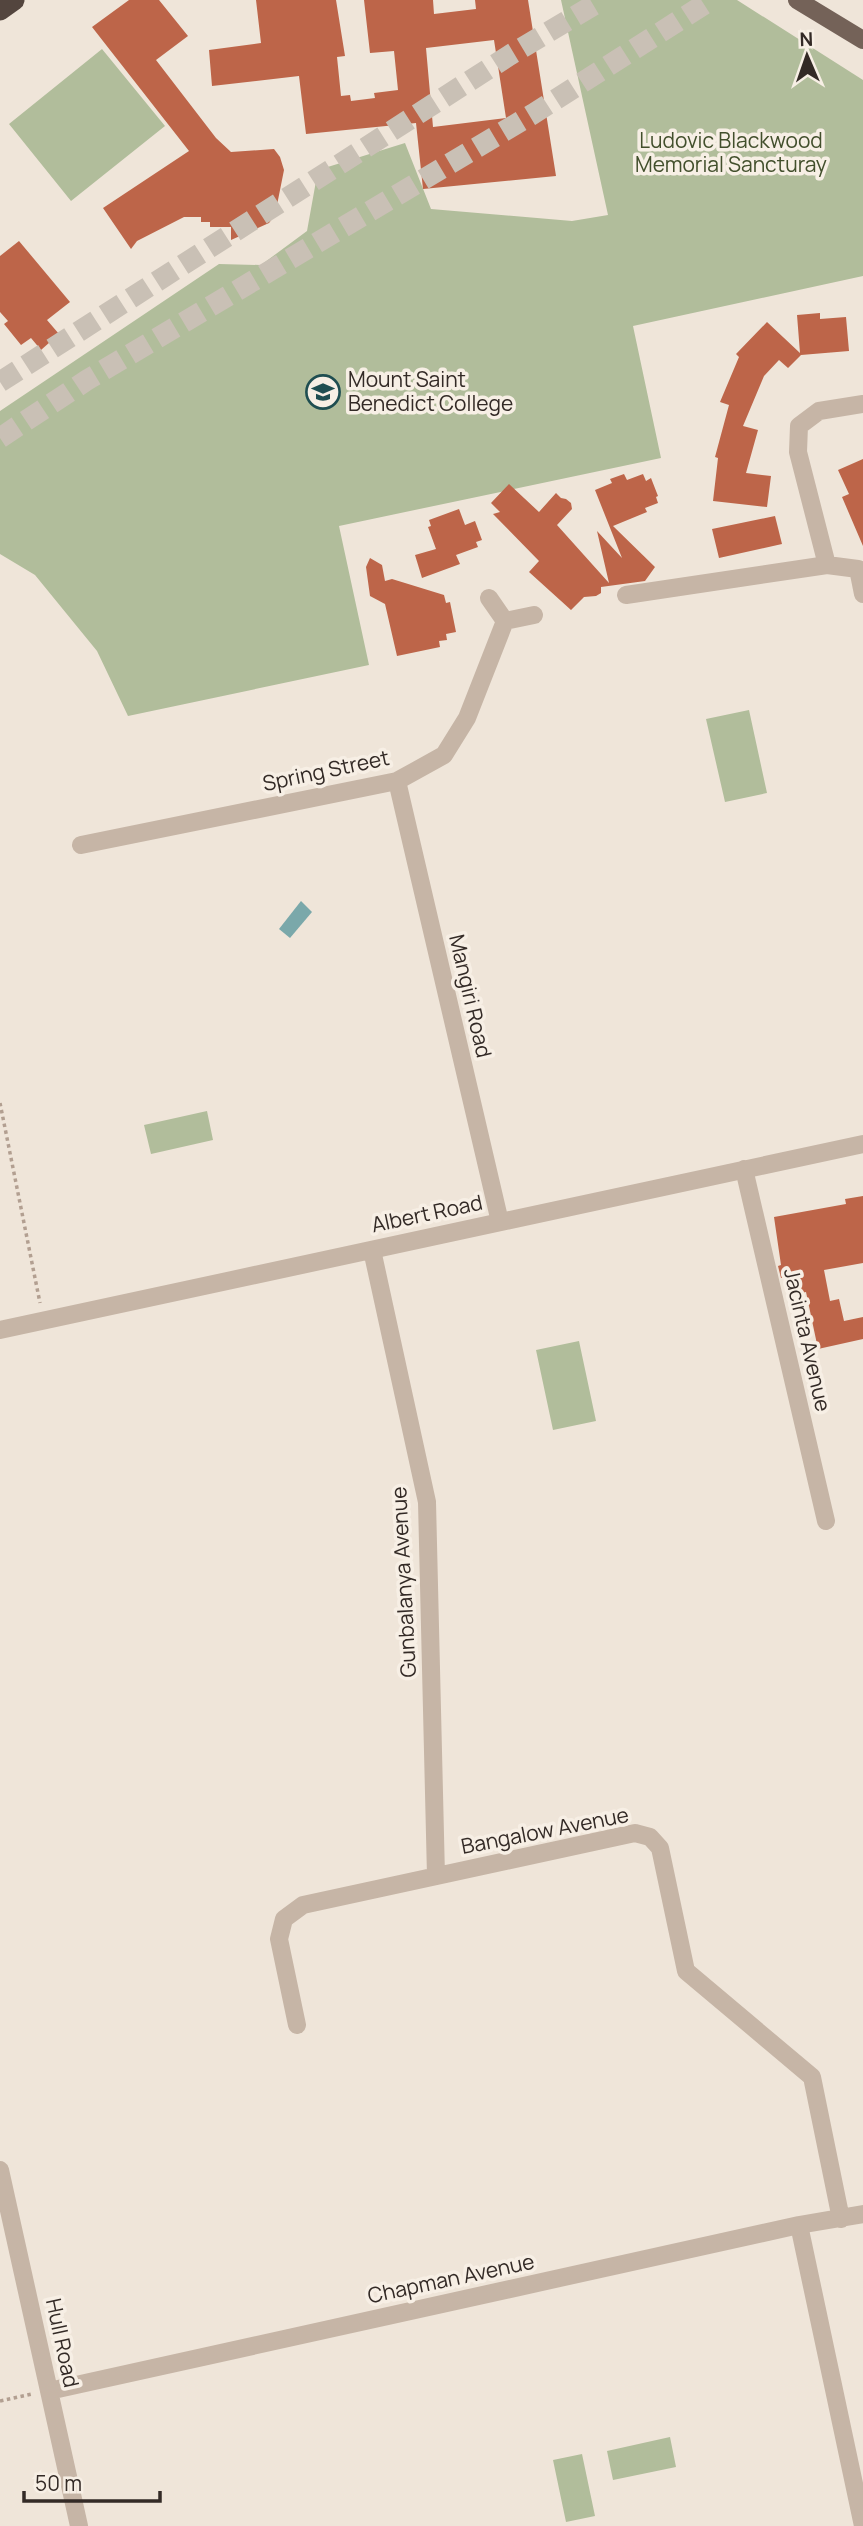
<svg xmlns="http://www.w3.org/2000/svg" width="863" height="2526" viewBox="0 0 863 2526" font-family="Manrope,sans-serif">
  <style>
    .green { fill: #b1bd9b }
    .water { fill: #7aa8aa }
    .building { fill: #bd6549; fill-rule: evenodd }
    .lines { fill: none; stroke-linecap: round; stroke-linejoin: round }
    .highway-tunnel { stroke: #c9c0b5; stroke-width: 21; stroke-dasharray: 21 10; stroke-linecap: butt }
    .path { stroke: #b29f91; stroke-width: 3.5; stroke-dasharray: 3.5 3.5; stroke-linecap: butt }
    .street { stroke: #c6b5a6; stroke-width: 18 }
    .primary { stroke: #746258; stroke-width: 18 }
    .highway { stroke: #53453e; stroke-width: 21 }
    .labels { text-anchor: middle; stroke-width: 7; stroke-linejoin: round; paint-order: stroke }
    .park-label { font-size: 21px; fill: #424f2c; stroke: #f7efe5 }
    .poi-label { font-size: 21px; fill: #332a26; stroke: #f7efe5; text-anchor: start }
    .street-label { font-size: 21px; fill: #332a26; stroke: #f7efe5 }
  </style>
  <rect width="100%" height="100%" fill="#efe5d9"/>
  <path class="green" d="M561,0H737L863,80V276L633,326L661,458L339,526L369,665L128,716L97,651L35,575L0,554V411L219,264L261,265L307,231L318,170L405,143L431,209L572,221L608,215Z
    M102,49L165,126L71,201L9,124Z
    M749,710L767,793L725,802L706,719Z
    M207,1111L213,1140L151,1154L144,1125Z
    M579,1341L596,1421L553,1430L536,1350Z
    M670,2437L676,2467L613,2480L607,2451Z
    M582,2454L595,2516L566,2522L553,2460Z"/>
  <path class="water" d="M301,901L312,912L290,938L279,929Z"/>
  <path class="building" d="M129,0H159L188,36L156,60L216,138L231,152L274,149L280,157L284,170L275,215L269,223L231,240V227H210V222H201V217H184L137,241L131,249L103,208L189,151L92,27Z
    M256,0H336L345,56L337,57L341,96L350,95L351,101L375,98L374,93L398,90L394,51L370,53L364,0H433L434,14L476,9L475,0H528L556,176L423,189L416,123L306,134L299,76L212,86L209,50L261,43ZM494,40L506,118L433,127L426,48Z
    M19,241L70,302L47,320L59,334L41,350L31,338L21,345L4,324L8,321L0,312V256Z
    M820,313V319L846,317L849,351L801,355L788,368L779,360L764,376L743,426L758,430L746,473L771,476L767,507L713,501L718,458L715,457L729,405L720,402L739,357L736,354L767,322L800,353L797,315Z
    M863,459V546L842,497L849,494L838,470Z
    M624,474L627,480L643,474L646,481L651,478L658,496L656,497L658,503L645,508L647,512L613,526L655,567L645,581L601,587V593L596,596L584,597L571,610L529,572L539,561L493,514L500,512L491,503L509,484L539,512L556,493L561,498L566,499L571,503L572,509L557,525L609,583L597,531L622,558L595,490L612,483L610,479Z
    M459,509L465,525L475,521L482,540L476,542L478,547L456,555L460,564L422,578L415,555L436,549L428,527L431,526L429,520Z
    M775,516L782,544L719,558L712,529Z
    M370,558L382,565L385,581L392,579L444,595L446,603L450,602L456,632L446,634L447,640L439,641L440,647L397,656L385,604L370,596L366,567Z
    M863,1196V1263L824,1270L830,1301L839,1299L844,1321L863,1317V1339L818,1349L806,1292L796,1294L792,1276L781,1278L778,1266L781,1265L774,1217L846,1204L845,1199Z"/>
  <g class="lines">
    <path class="highway-tunnel" d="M0,382L510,55L602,0
      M0,438L87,380L533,114L711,0"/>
    <path class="path" d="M0,1103L40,1303
      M0,2401L32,2394"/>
    <path class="street" d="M863,404L819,411L799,426L798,452L827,565L858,569L863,594
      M626,595L827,565
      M489,598L505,621
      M397,781L500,1222
      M81,845L397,781L444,755L467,718L505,621L534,615
      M744,1169L826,1521
      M372,1250L427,1502L436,1876
      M0,1330L863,1144
      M297,2025L279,1939L284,1919L303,1905L635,1833L650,1837L660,1848L686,1971L812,2077L841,2219
      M0,2170L79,2526
      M799,2225L863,2526
      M49,2391L799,2225L863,2214"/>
    <path class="primary" d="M797,0L863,40"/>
    <path class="highway" d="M0,10L14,0"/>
  </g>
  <defs>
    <g id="school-ring" transform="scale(1.75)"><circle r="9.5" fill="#f7efe5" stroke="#1f4e51" stroke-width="1.5"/><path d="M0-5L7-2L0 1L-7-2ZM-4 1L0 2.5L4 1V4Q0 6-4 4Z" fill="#1f4e51"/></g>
  </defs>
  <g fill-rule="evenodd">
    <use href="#school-ring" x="323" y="392"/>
  </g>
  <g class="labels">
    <g class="park-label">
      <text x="731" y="148">Ludovic Blackwood<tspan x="731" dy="24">Memorial Sancturay</tspan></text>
    </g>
    <g class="poi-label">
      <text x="348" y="387">Mount Saint<tspan x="348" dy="24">Benedict College</tspan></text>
    </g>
    <g class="street-label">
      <text transform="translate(326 771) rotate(-12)" y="7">Spring Street</text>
      <text transform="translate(470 996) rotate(77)" y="7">Mangiri Road</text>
      <text transform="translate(427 1214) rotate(-12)" y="7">Albert Road</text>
      <text transform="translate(807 1340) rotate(77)" y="7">Jacinta Avenue</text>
      <text transform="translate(404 1582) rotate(-93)" y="7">Gunbalanya Avenue</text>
      <text transform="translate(545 1831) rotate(-11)" y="7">Bangalow Avenue</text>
      <text transform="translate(451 2279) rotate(-12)" y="7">Chapman Avenue</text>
      <text transform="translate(62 2343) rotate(78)" y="7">Hull Road</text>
    </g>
  </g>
  <g transform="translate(807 56) rotate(358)" stroke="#f7efe5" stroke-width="5" paint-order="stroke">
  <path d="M0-5L12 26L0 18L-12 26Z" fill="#332a26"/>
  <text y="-10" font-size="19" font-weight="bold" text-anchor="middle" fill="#332a26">N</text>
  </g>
  <path d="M24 2491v10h136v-10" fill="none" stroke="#332a26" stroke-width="3.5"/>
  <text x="35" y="2491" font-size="21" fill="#332a26" stroke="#f7efe5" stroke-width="5" paint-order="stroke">50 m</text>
</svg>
